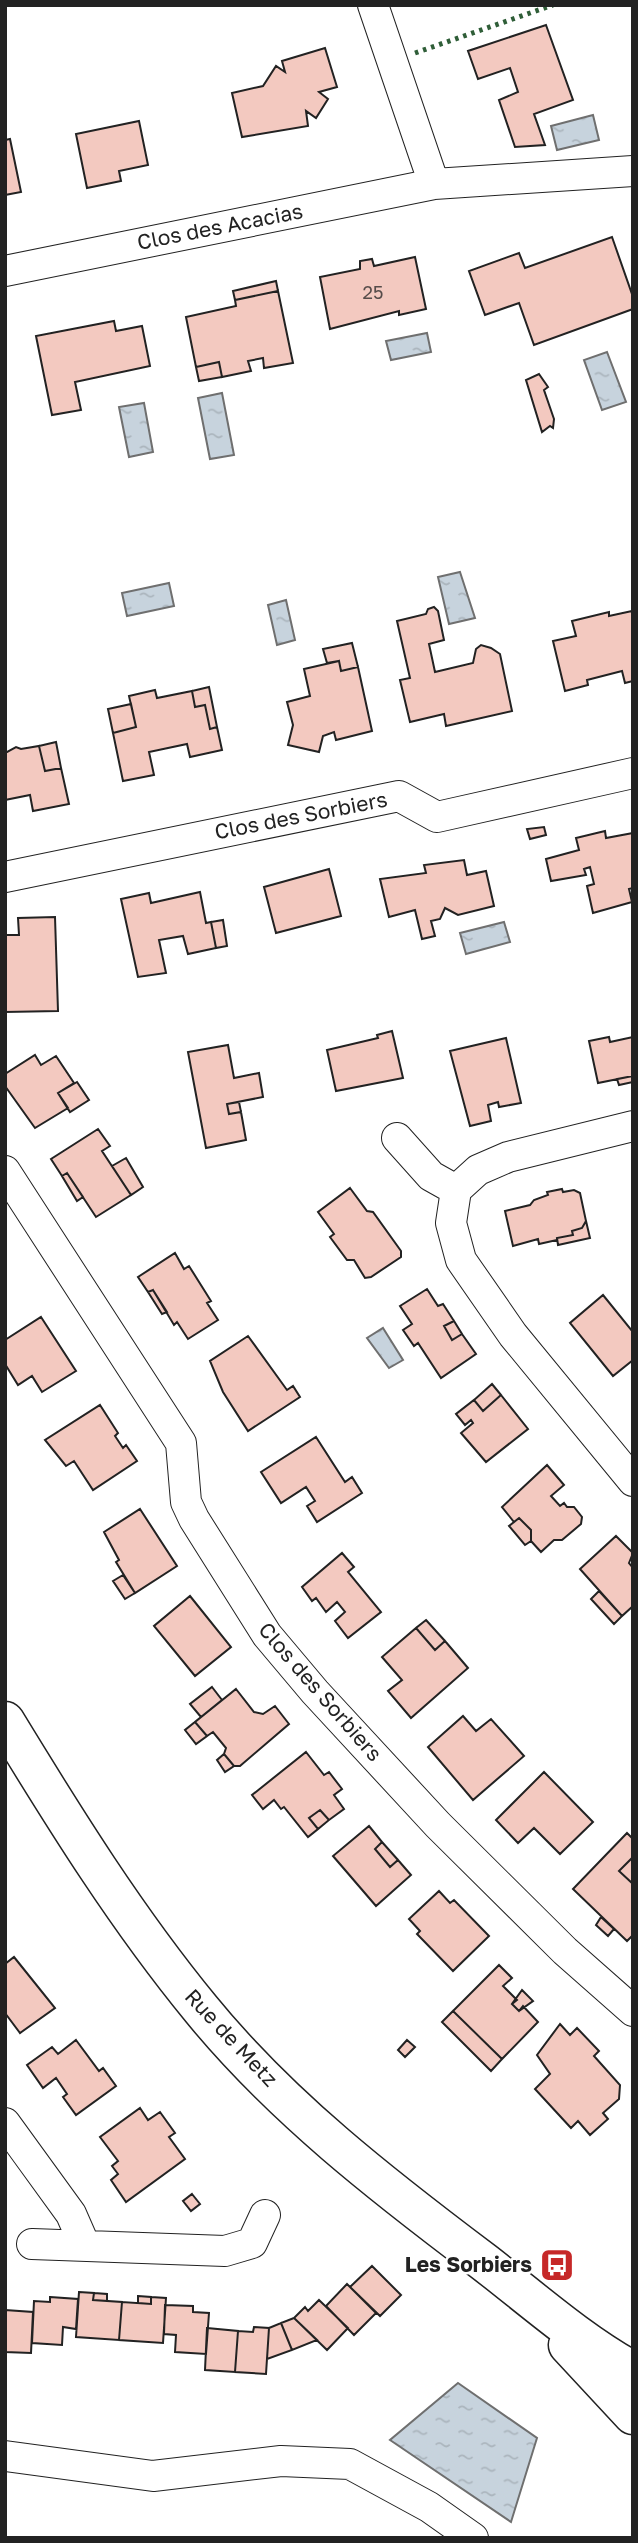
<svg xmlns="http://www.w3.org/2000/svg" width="638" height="2543" viewBox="0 0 638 2543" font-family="'Golos Text',sans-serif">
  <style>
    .water { fill: url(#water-ripples); stroke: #6f6f6f; stroke-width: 2 }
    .building { fill: #f3c9c0; stroke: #222; stroke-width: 2 }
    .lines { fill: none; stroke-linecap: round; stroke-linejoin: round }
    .street-casing { stroke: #222; stroke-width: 32 }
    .secondary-casing { stroke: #222; stroke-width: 41 }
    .street { stroke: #fff; stroke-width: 30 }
    .secondary { stroke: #fff; stroke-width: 38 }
    .hedge { stroke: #2f5e38; stroke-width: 5; stroke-dasharray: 3.5 5; stroke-linecap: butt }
    .labels { text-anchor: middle; stroke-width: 5; stroke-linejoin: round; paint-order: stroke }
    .number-label { font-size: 18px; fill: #564c4a }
    .street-label { font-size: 21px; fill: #222; stroke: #fff }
    .poi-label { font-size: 21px; font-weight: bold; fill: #222; stroke: #fff; text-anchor: end }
  </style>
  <defs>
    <pattern id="water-ripples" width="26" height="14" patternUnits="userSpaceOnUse" patternTransform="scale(1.75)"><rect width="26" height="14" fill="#c7d3dd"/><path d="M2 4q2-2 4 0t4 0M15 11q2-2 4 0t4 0" fill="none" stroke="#abb5bd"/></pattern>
  </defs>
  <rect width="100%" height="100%" fill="#fff"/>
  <path class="water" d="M593,115L599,140L557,150L551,126Z
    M427,333L431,352L391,360L386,341Z
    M607,352L626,402L602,410L584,360Z
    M222,393L234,455L210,459L198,398Z
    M144,403L153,452L129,457L119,407Z
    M460,572L475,618L449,624L438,577Z
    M169,583L174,606L127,616L122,593Z
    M286,600L295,640L277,645L268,605Z
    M504,922L510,942L466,954L460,933Z
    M383,1328L403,1360L389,1368L367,1338Z
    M458,2383L537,2438L511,2522L390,2440Z"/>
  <path class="building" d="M546,25L573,100L534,114L545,145L515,147L499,100L518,92L510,68L478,79L468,51Z
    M325,48L337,87L319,92L328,99L316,118L306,111L308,126L242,137L232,93L263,86L276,66L285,72L282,61Z
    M139,121L148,165L119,171L121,181L87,188L76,134Z
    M10,139L21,192L5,195V140Z
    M612,237L633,297V309L534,345L519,303L485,315L469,271L519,253L525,268Z
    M415,257L426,309L399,315V311L330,329L320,277L360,269V261L372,259L374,266Z
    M276,281L278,291L235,300L233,291Z
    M278,291L293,363L264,368L263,358L248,361L251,371L222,377L219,362L196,367L186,317L236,306L235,300Z
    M114,321L116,331L142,326L150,366L75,382L81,410L52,415L36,336Z
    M219,362L222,377L199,381L196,367Z
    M539,374L548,387L544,390L554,419L553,428L550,426L542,432L526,380Z
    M434,607L438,611L444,640L429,644L435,672L473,663L476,649L481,645L491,648L500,654L512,711L446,726L444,714L410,722L400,680L410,678L397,621L426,614L428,609Z
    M632,611L633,681L625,683L622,671L587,680L588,685L565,691L553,641L576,636L572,621L609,612V616Z
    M352,643L358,667L341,671L339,661L327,663L323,649Z
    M339,661L341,671L358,667L372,731L336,740L334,732L323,736L319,752L288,745L293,725L287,702L310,696L304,669Z
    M209,687L217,727L210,729L205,705L195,707L192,691Z
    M155,690L157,698L192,691L195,707L205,705L210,729L217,727L222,750L190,757L187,744L149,752L154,775L123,781L113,733L136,727L129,696Z
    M131,704L136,727L113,733L108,709Z
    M56,742L61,768L45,771L39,746Z
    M39,746L45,771L61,768L69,804L33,811L30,795L5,800V753L16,747L21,749Z
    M544,827L546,835L530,839L527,829Z
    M605,831L606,838L633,833V888L629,889L632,902L593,913L587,886L594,884L590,867L584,869L586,875L551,881L546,859L579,850L576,838Z
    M464,860L467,875L486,871L494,906L458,915L445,908L440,919L431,921L435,936L422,939L415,910L389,917L380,879L426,873L424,865Z
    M329,869L341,916L276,933L264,887Z
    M200,892L206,923L211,922L216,948L188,954L183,936L159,940L166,973L138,977L121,899L149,893L151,903Z
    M55,917L58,1011L5,1012V935H19L18,918Z
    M223,920L227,946L216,948L211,922Z
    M392,1031L403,1078L336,1091L327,1050L378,1038L377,1035Z
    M609,1037L610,1042L633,1037V1076L598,1083L589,1041Z
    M506,1038L521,1103L499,1107L498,1102L488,1105L491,1121L470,1126L450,1051Z
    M228,1045L234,1078L259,1073L263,1097L227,1104L229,1114L241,1112L246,1140L206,1148L188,1052Z
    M35,1055L41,1065L56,1056L74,1083L58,1093L68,1108L35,1128L5,1086V1074Z
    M633,1076V1082L619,1085L617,1079Z
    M77,1082L89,1100L70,1112L58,1093Z
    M239,1102L241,1112L229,1114L227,1104Z
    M98,1129L110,1146L102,1151L131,1195L96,1217L67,1173L62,1176L51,1159Z
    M126,1158L143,1187L131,1195L112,1166Z
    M67,1173L83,1197L77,1201L62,1176Z
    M350,1188L367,1211L373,1212L401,1251V1257L371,1277L365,1278L354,1260H347L330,1237L334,1234L318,1212Z
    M562,1189L563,1192L574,1190L580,1193L586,1221L582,1228L572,1231L573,1235L557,1238V1240L539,1244L538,1239L513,1246L505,1211L530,1205L534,1200L548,1195L547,1192Z
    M586,1221L590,1238L558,1245L557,1238L573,1235L572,1231L582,1228Z
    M175,1253L184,1269L189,1266L211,1301L207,1303L218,1320L188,1339L177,1322L174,1325L153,1290L148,1292L138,1277Z
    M427,1289L438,1306L443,1304L454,1321L444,1326L452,1340L462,1334L476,1354L441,1378L418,1343L414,1346L403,1330L412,1324L400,1306Z
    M153,1290L167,1312L162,1314L148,1292Z
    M603,1295L633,1332V1360L613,1376L570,1323Z
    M41,1317L76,1371L42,1392L32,1376L18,1385L5,1364V1340Z
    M454,1321L462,1334L452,1340L444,1326Z
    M248,1336L287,1390L293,1386L300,1397L248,1431L223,1392L210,1361Z
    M492,1384L501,1395L483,1411L474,1400Z
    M501,1395L528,1429L486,1462L461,1433L473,1423L471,1420L465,1425L456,1414L474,1400L483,1411Z
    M100,1405L118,1433L115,1436L123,1448L126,1445L137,1461L93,1490L74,1461L66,1466L45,1440Z
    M316,1437L345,1482L352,1477L362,1493L317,1522L307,1506L315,1501L306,1487L281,1503L261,1472Z
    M547,1465L564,1485L551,1496L560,1506L564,1503L567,1507H574L582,1517L581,1524L562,1540H554L541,1552L531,1541V1530L519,1518L514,1522L502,1507Z
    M140,1509L177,1566L135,1593L116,1562L119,1560L104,1532Z
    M519,1518L531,1530V1541L525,1545L509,1526Z
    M616,1536L633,1553L629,1563L633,1568V1606L622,1616L580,1569Z
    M342,1553L354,1567L348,1572L381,1612L348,1638L335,1621L345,1612L337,1602L326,1612L316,1598L312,1601L302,1587Z
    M123,1575L135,1593L125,1599L113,1581Z
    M599,1591L622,1616L614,1624L591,1599Z
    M190,1596L231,1647L195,1676L154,1626Z
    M426,1620L445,1641L435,1650L416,1628Z
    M416,1628L435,1650L445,1641L468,1668L411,1718L388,1691L402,1680L382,1657Z
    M212,1687L222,1700L201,1717L190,1704Z
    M236,1689L254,1712L263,1714L275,1706L289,1724L240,1766H234L224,1754L226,1748L213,1732L207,1736L195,1722Z
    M463,1716L476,1731L491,1719L524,1756L473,1800L428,1747Z
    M195,1722L207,1736L196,1744L185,1730Z
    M306,1752L324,1775L329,1772L342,1789L334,1795L344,1809L329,1820L320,1810L309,1818L318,1829L308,1837L284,1807L281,1809L274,1800L263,1809L252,1795Z
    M224,1754L234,1766L225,1772L217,1760Z
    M544,1772L593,1822L560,1854L534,1828L518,1843L496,1820Z
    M320,1810L329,1820L318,1829L309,1818Z
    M369,1826L382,1842L375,1849L390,1867L398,1860L411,1875L376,1906L333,1856Z
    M627,1833L633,1839V1857L619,1871L633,1884V1935L627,1941L573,1889Z
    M382,1842L398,1860L390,1867L375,1849Z
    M633,1857V1882L632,1883L619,1871Z
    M439,1891L450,1903L454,1900L489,1936L453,1971L417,1934L420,1931L409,1919Z
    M601,1917L614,1929L608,1936L596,1925Z
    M14,1957L55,2008L20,2033L5,2013V1964Z
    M499,1965L512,1978L503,1986L517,2000L512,2004L519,2011L523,2006L538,2022L502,2059L453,2011Z
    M522,1990L533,2001L519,2011L512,2004Z
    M453,2011L502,2059L491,2071L442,2022Z
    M560,2024L570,2035L577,2028L599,2051L594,2056L620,2085L619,2099L603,2113L608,2119L590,2135L578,2121L571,2128L535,2089L550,2074L537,2055Z
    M76,2040L99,2071L103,2068L116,2086L76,2115L63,2097L67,2094L56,2078L43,2088L27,2065L52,2047L58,2054Z
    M407,2040L415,2047L405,2057L398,2050Z
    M140,2108L148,2120L160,2112L175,2133L169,2137L185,2159L126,2202L111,2180L118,2174L112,2166L118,2161L100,2137Z
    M192,2194L200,2204L191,2211L183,2201Z
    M372,2266L401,2295L380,2316L350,2287Z
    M347,2284L376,2313L354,2335L326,2306Z
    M79,2292L94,2293L93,2300L122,2302L119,2340L76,2337Z
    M94,2293L107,2294V2301L93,2300Z
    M138,2296L151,2297V2304L138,2303Z
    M50,2297L78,2299L76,2329L63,2327L62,2345L32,2343L34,2301L50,2302Z
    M151,2297L166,2298L163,2343L119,2340L122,2302L151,2304Z
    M319,2300L348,2328L327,2350L294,2318L305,2307L308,2311Z
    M165,2305L193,2306V2312L209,2313L206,2354L175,2352L176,2335L164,2334Z
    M5,2310L33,2312L31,2353L5,2352Z
    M294,2318L317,2340L292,2350L281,2323Z
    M281,2323L292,2350L267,2359L269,2328Z
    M254,2327L269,2328L266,2374L235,2372L238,2331L253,2332Z
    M207,2328L238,2331L235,2372L205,2370Z"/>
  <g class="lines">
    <g class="street-casing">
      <path id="street" d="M373,5L434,184
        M5,271L434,184L633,171
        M5,877L399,796L437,817L633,773
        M633,1126L508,1157L478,1170L456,1190L451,1223L461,1260L513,1335L633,1481
        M397,1138L431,1176L456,1190
        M5,1171L181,1443L186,1502L194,1519L267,1635L315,1692L438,1825L565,1951L633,2011
        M5,2123L71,2214L85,2246
        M32,2244L225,2251L252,2243L265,2215
        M5,2456L153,2476L281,2461L350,2464L429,2507L473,2538"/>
    </g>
    <g class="secondary-casing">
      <path id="secondary" d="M5,1721C66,1821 127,1919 201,2009C281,2107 383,2186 484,2262C532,2299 580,2342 633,2371
        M568,2345L633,2415"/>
    </g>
    <use href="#street" class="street"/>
    <use href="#secondary" class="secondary"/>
    <path class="hedge" d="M415,53L553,5"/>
  </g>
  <defs>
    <g id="bus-square" transform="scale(1.75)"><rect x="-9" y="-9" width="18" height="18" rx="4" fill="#c62828" stroke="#fff"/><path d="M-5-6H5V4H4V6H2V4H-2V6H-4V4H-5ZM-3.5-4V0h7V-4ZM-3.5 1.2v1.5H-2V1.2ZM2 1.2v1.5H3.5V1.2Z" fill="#fff"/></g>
  </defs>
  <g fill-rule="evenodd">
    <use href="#bus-square" x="557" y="2265"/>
  </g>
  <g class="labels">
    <g class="number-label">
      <text x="373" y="299">25</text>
    </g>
    <g class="street-label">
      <text transform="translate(220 227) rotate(-11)" y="7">Clos des Acacias</text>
      <text transform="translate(301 816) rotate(-11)" y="7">Clos des Sorbiers</text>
      <text transform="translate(320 1692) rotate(49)" y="7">Clos des Sorbiers</text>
      <text transform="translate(231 2038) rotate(47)" y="7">Rue de Metz</text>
    </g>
    <g class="poi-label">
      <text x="532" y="2272">Les Sorbiers</text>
    </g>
  </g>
  <rect width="638" height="2543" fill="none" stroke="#222222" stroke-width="14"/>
</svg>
